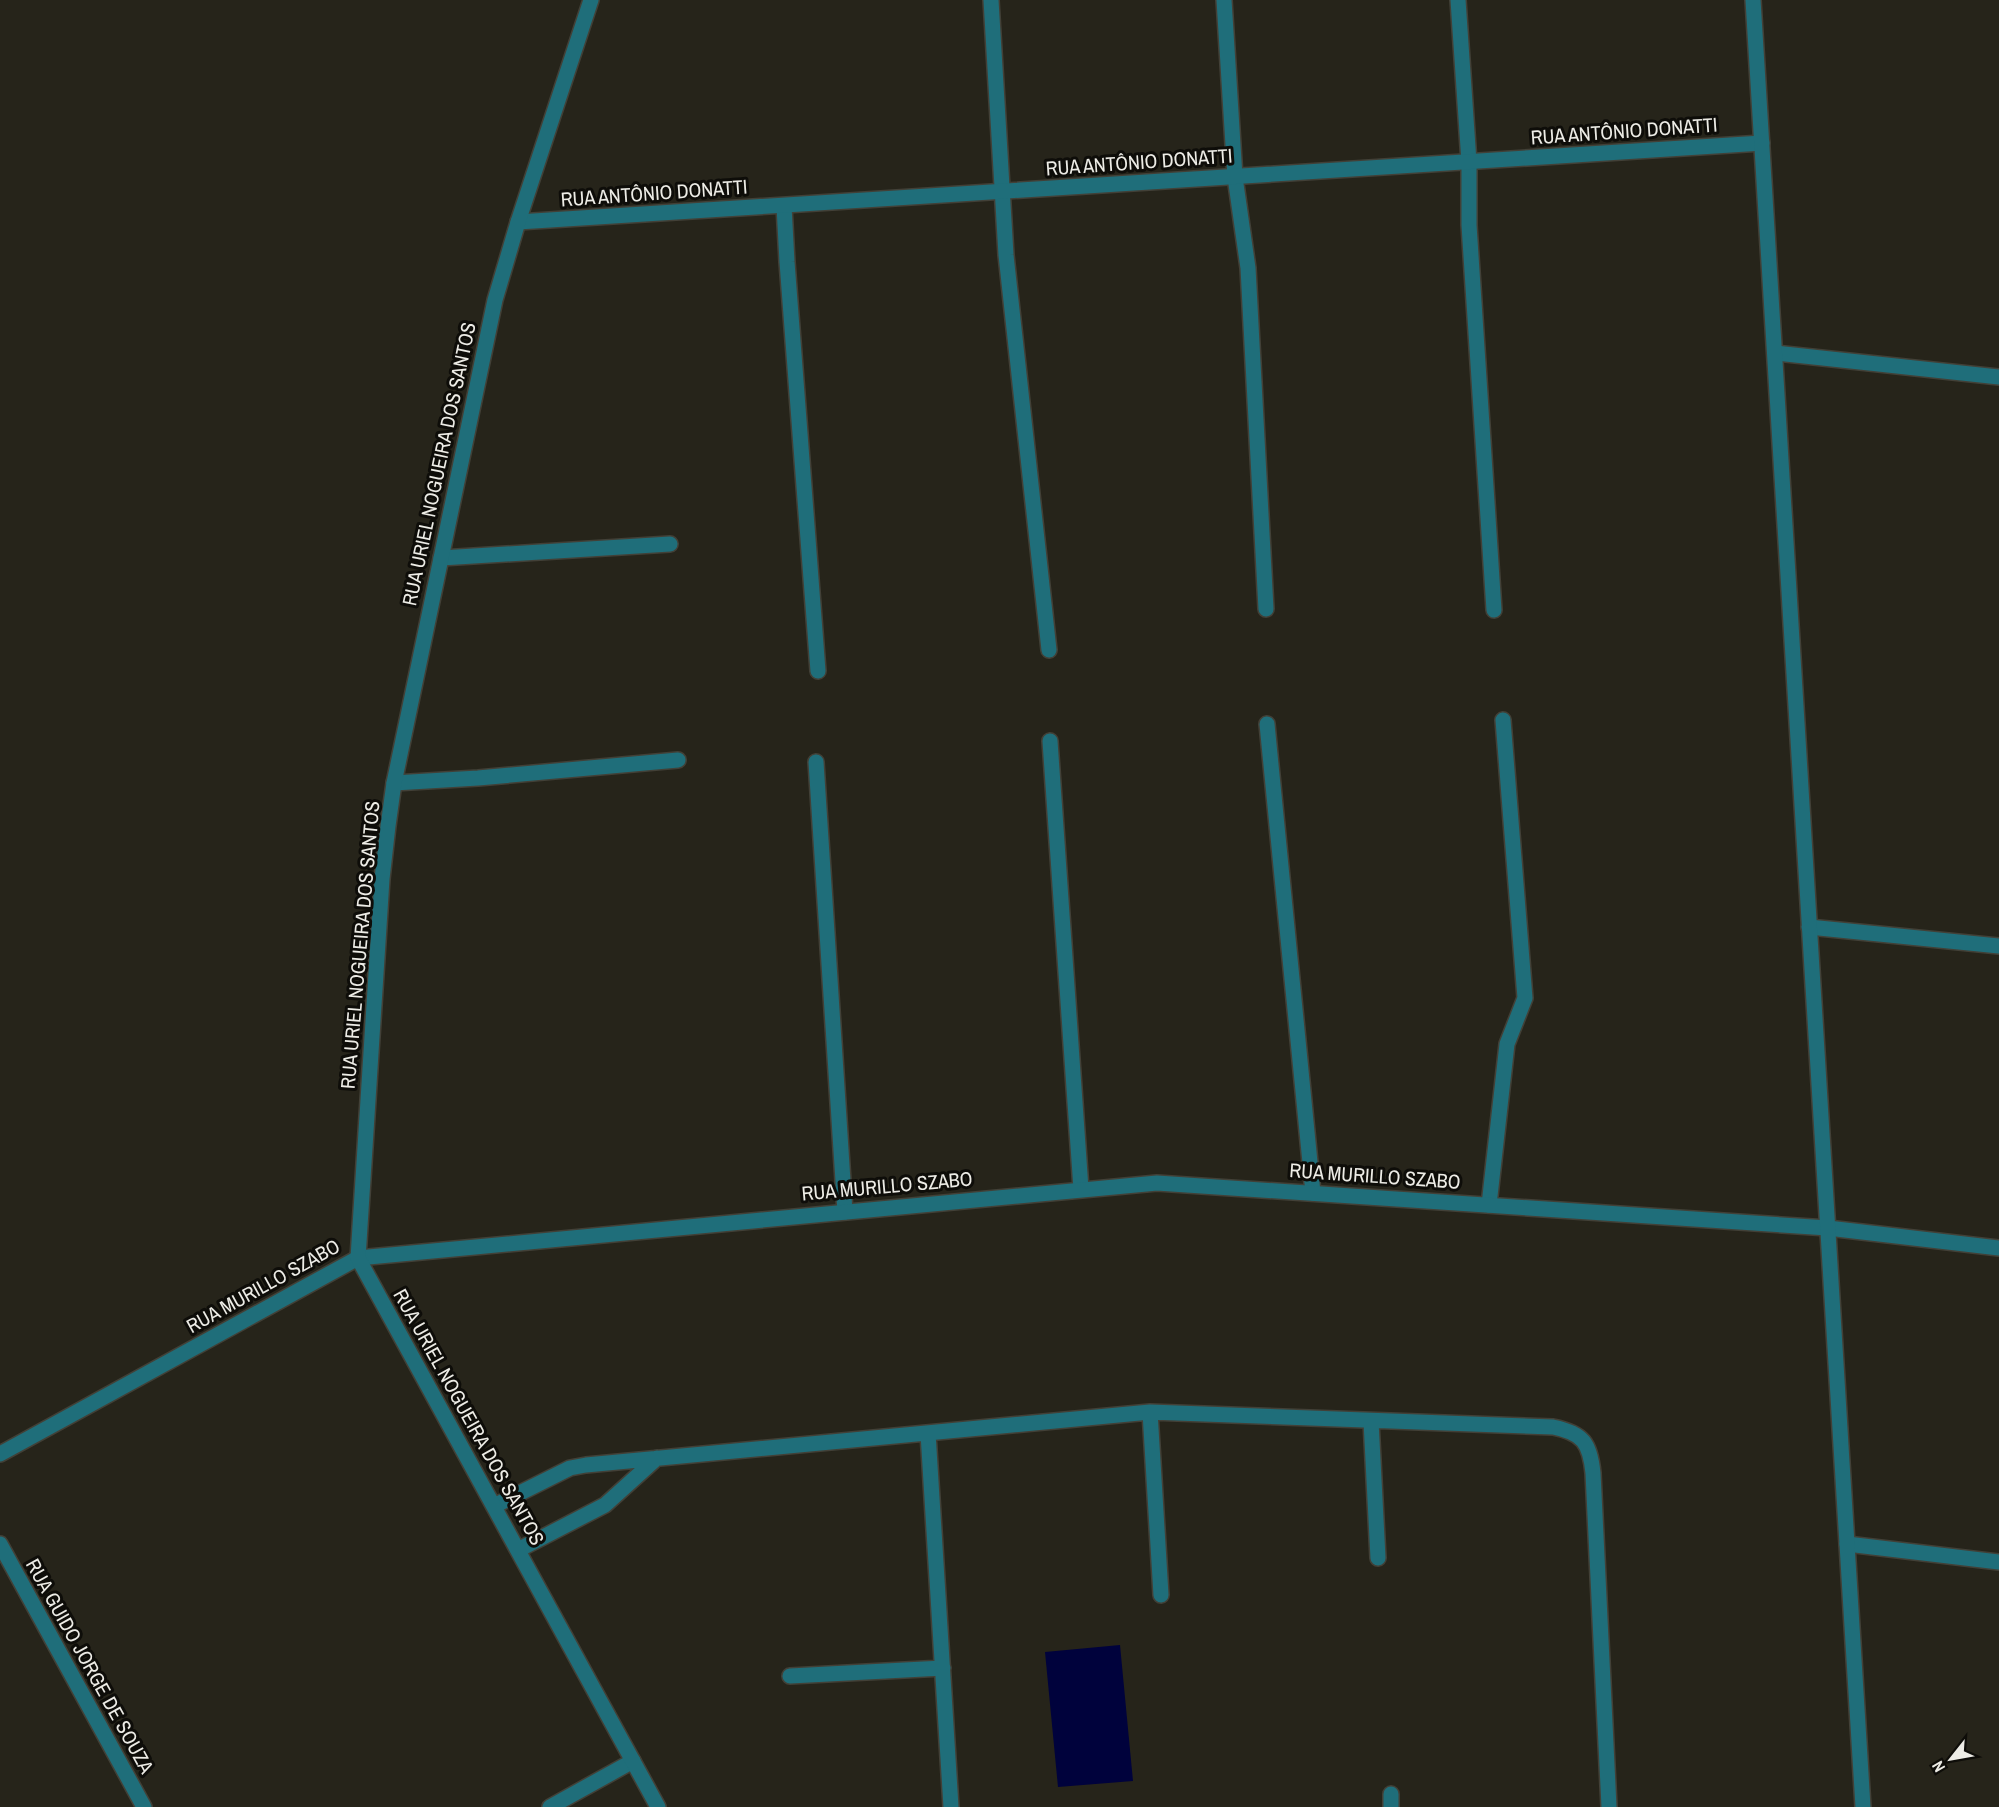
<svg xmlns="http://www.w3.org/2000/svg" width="1999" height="1807" viewBox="0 0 1999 1807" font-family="'Archivo Narrow',sans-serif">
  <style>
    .water { fill: #00023c }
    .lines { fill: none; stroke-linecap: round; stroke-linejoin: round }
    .service-casing { stroke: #424037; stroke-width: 18 }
    .minor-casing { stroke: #424037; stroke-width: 18 }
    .tertiary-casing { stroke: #424037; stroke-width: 18 }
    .service { stroke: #1f6e7a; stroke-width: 15 }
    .minor { stroke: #1f6e7a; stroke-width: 15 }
    .tertiary { stroke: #1f6e7a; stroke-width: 15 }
    .labels { text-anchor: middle; stroke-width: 6; stroke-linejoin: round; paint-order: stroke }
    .street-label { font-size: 20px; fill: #edece6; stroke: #0e0d09 }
  </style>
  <rect width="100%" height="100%" fill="#26241a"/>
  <path class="water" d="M1120,1645L1133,1781L1058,1787L1045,1652Z"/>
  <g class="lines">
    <g class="service-casing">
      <path id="service" d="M991,0L1006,255L1049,650
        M1224,0L1235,177L1248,268L1266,609
        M1458,0L1469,162V225L1494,610
        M784,206L787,262L818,671
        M441,558L670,544
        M1267,724L1313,1193
        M1050,741L1081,1189
        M816,762L845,1212
        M394,783L478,778L678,760
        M1489,1205L1507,1044L1525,998L1503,720
        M550,1807L633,1761"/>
    </g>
    <g class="minor-casing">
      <path id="minor" d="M518,222L1762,143
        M1775,353L1999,377
        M1809,927L1999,946
        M1150,1412L1161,1595
        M1371,1421L1378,1558
        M928,1433L951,1807
        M0,1454L358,1258L1157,1183L1828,1228L1999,1248
        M494,1506L570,1468L586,1465L1150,1412L1553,1427C1583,1433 1590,1443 1593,1473L1609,1807
        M0,1544L144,1807
        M1847,1544L1999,1562
        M518,1550L605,1505L657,1458
        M790,1676L943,1668
        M1391,1794V1807"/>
    </g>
    <g class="tertiary-casing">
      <path id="tertiary" d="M591,0L518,222L495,300L394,783L388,826L382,879L358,1258L658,1807
        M1753,0L1863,1807"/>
    </g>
    <use href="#service" class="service"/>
    <use href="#minor" class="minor"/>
    <use href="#tertiary" class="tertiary"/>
  </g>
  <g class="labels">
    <g class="street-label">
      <text transform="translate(1624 131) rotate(-4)" y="7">RUA ANTÔNIO DONATTI</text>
      <text transform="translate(1139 162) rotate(-4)" y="7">RUA ANTÔNIO DONATTI</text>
      <text transform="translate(654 193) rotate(-4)" y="7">RUA ANTÔNIO DONATTI</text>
      <text transform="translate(439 464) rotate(-78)" y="7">RUA URIEL NOGUEIRA DOS SANTOS</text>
      <text transform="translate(360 945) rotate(-85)" y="7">RUA URIEL NOGUEIRA DOS SANTOS</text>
      <text transform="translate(1375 1176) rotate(4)" y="7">RUA MURILLO SZABO</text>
      <text transform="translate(887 1186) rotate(-5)" y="7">RUA MURILLO SZABO</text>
      <text transform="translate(263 1286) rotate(-29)" y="7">RUA MURILLO SZABO</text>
      <text transform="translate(469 1417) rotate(61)" y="7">RUA URIEL NOGUEIRA DOS SANTOS</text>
      <text transform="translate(90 1666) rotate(61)" y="7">RUA GUIDO JORGE DE SOUZA</text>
    </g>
  </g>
  <g transform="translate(1951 1759) rotate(239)" stroke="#0e0d09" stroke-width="4.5" paint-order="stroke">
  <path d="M0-4.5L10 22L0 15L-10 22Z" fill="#edece6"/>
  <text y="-9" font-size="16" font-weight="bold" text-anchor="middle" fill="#edece6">N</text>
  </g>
</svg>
